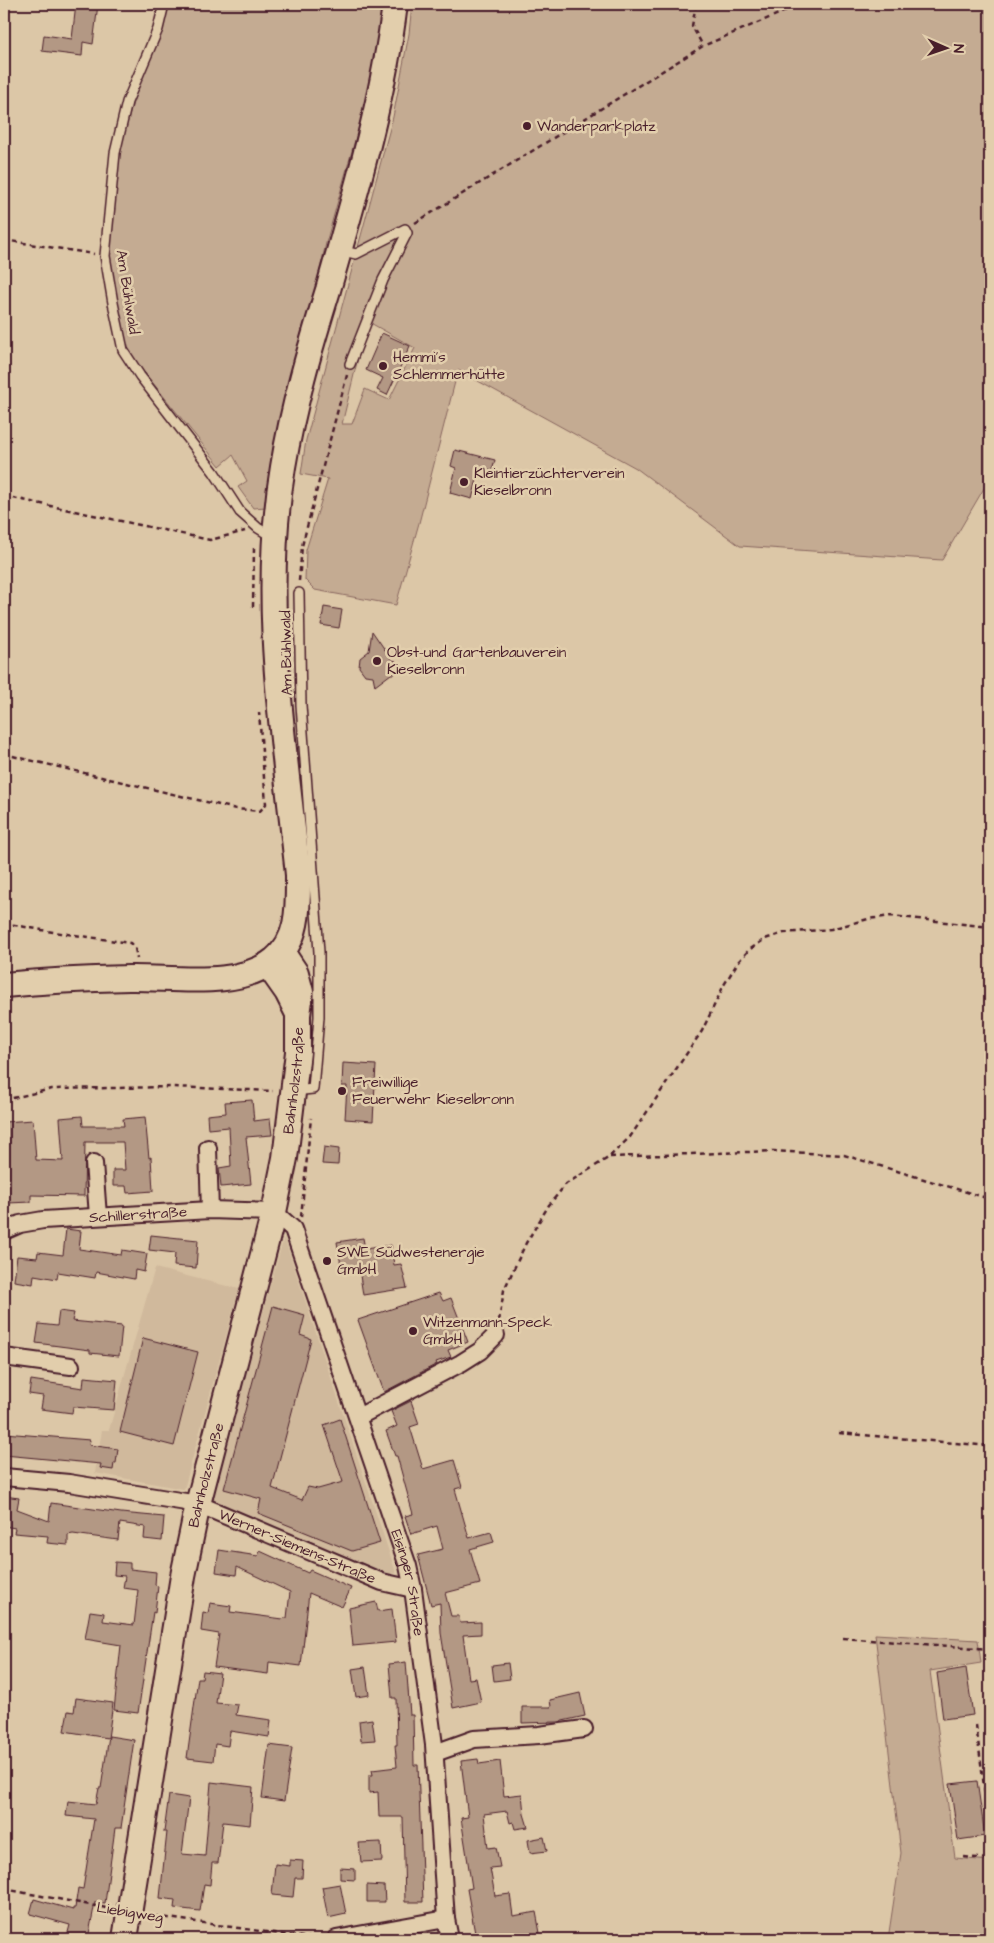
<svg xmlns="http://www.w3.org/2000/svg" width="994" height="1943" viewBox="0 0 994 1943" font-family="'Architects Daughter',sans-serif">
  <style>
    .built { fill: #d0b99c }
    .green { fill: #c4ab92; stroke: #87655e; fill-rule: evenodd }
    .building { fill: #b39884; stroke: #4a1f2b }
    .lines { fill: none; stroke-linecap: round; stroke-linejoin: round }
    .lane-casing { stroke: #4a1f2b; stroke-width: 12 }
    .street-casing { stroke: #4a1f2b; stroke-width: 20 }
    .secondary-casing { stroke: #4a1f2b; stroke-width: 28 }
    .path { stroke: #4a1f2b; stroke-width: 2.5; stroke-dasharray: 5 4; stroke-linecap: butt }
    .lane { stroke: #e2ceac; stroke-width: 9 }
    .street { stroke: #e2ceac; stroke-width: 16 }
    .secondary { stroke: #e2ceac; stroke-width: 24 }
    .poi-dot { fill: #4a1f2b; stroke: #e2ceac; stroke-width: 2 }
    .labels { text-anchor: middle; stroke-width: 5; stroke-linejoin: round; paint-order: stroke }
    .poi-label { font-size: 15px; fill: #4a1f2b; stroke: #e2ceac; text-anchor: start }
    .street-label { font-size: 15px; fill: #4a1f2b; stroke: #e2ceac }
  </style>
  <rect width="100%" height="100%" fill="#dcc7a7"/>
  <filter id="ink" filterUnits="userSpaceOnUse"><feTurbulence type="fractalNoise" baseFrequency=".02" numOctaves="2"/><feDisplacementMap in="SourceGraphic" scale="10" xChannelSelector="R" yChannelSelector="G"/><feConvolveMatrix kernelMatrix="1 2 1 2 8 2 1 2 1" color-interpolation-filters="sRGB"/></filter>
  <g filter="url(#ink)">
    <path class="built" d="M284,1237L396,1573H382L210,1500Z
      M155,1268L239,1289L184,1489L95,1473L102,1430H109Z"/>
    <path class="green" d="M169,4H386L375,69L326,243L266,507L253,508L238,487L247,481L233,455L220,466L127,351L109,255L119,153L137,88L161,32Z
      M412,4H990V478L942,560L740,546L636,468L458,370L419,523L396,605L315,590L305,580L306,550L328,479L301,474L306,440L393,117L409,34ZM367,321L415,348L389,400L365,389L352,424H342Z
      M875,1634L978,1640L981,1663L930,1671L955,1858L990,1861V1939H888L901,1853Z"/>
    <path class="building" d="M76,4H98L93,44L83,42L82,56L42,51L44,35L72,39Z
      M382,333L410,346L387,395L377,390L383,378L366,370Z
      M455,450L495,460L492,471L480,468L472,499L450,493L456,468L451,466Z
      M324,607L342,610L339,628L321,625Z
      M372,631L392,660L396,661L394,674H391L375,686L373,676L365,675L359,667L360,658L369,651Z
      M343,1063L376,1065L373,1121L345,1119L347,1086H342Z
      M252,1100L254,1121L270,1119L272,1135L246,1137L251,1184L221,1187L219,1168L231,1166L229,1127L208,1129L207,1115L226,1113L225,1102Z
      M82,1116L83,1126H124L123,1119L145,1117L149,1158L151,1157L153,1191L127,1193L126,1186H113V1170H125L123,1142H85L84,1196L31,1195V1202L8,1203L7,1172L4,1173V1122L33,1120L36,1160L63,1161L60,1118Z
      M324,1147L339,1149L338,1165L322,1164Z
      M66,1229L81,1231L79,1249L121,1255L122,1250L147,1254L144,1272L135,1270L134,1279L96,1272L95,1278L58,1272L57,1279L34,1275L33,1284L14,1281L17,1256L37,1258L38,1252L63,1255Z
      M151,1235L198,1240L196,1268L174,1266L175,1253L149,1250Z
      M363,1238L365,1249L391,1245L394,1265L401,1264L407,1288L363,1295L359,1269L342,1271L337,1242Z
      M439,1293L443,1301L451,1298L468,1342L448,1350L451,1357L436,1362L437,1364L384,1392L358,1320Z
      M273,1306L305,1315L300,1335L311,1339L272,1488L302,1500L308,1487L318,1489L343,1482L324,1425L340,1419L380,1543L352,1551L258,1513L261,1499L224,1489Z
      M59,1311L74,1313L72,1321L122,1326L119,1356L90,1353V1350L36,1343L39,1324L57,1326Z
      M143,1338L198,1352L174,1446L120,1432Z
      M84,1377L117,1380L114,1410L73,1407L72,1413L41,1409L43,1396L29,1394L31,1380L83,1388Z
      M411,1401L419,1424L410,1427L423,1469L454,1460L462,1487L455,1489L469,1538L491,1532L494,1542L470,1549L480,1584L445,1593L451,1616H459L460,1623L481,1622V1634L463,1635L469,1679L476,1678L481,1702L453,1708L441,1633L440,1603L431,1605L418,1555L443,1549L437,1526L411,1534L405,1516L413,1514L397,1456H395L386,1431L397,1426L391,1411Z
      M4,1433L90,1440L89,1445L118,1449L116,1463H114L113,1470L100,1468L101,1464L4,1455Z
      M4,1496L19,1498L17,1509L49,1521L51,1503L121,1513L164,1517L162,1541L144,1539L145,1527L120,1523L118,1540L73,1534L68,1535V1545L47,1543L48,1536L14,1533L15,1528L4,1526Z
      M219,1550L258,1556L260,1551L308,1573L310,1570L351,1588L342,1607L309,1593L301,1666L269,1662L268,1674L214,1667L219,1634L201,1631L203,1612L208,1613L210,1603L231,1606L230,1612L283,1619L284,1618H287L290,1592L237,1567L236,1575L216,1572Z
      M115,1562L130,1563V1569L156,1572L155,1585L158,1586L155,1613L153,1612L138,1713L114,1710L121,1645L85,1639L90,1611L104,1613L103,1621L134,1625L138,1590L123,1588L125,1576L114,1575Z
      M376,1602L378,1611L392,1609L396,1642L353,1646L349,1608Z
      M406,1662L410,1715H413L414,1765H418L423,1902H405L403,1817H379L378,1792L369,1793V1775H373L372,1770L397,1767L395,1745H397L396,1698H392L389,1664Z
      M508,1663L510,1679L494,1681L492,1665Z
      M365,1667L369,1695L356,1697L352,1669Z
      M966,1668L973,1715L943,1719L937,1673Z
      M203,1671L220,1673L216,1703L238,1705L236,1715L271,1720L269,1737L230,1731L228,1746L215,1744L213,1761L187,1758L198,1678H202Z
      M580,1693L585,1716L558,1722L522,1723V1707H551L550,1700Z
      M76,1698L113,1703L108,1738L64,1731L68,1711L74,1712Z
      M372,1719L375,1740L361,1741L359,1721Z
      M109,1736L134,1740L121,1828H115L105,1903L95,1902L88,1939H83L67,1936L70,1925L30,1914L34,1899L73,1910V1908H75L78,1888L83,1889L94,1819L66,1816L68,1801L96,1804L99,1788H101Z
      M269,1745L292,1748L284,1801L262,1798Z
      M478,1759L479,1764L500,1761L504,1796L522,1794L524,1814L528,1827L515,1829L513,1822L510,1823L507,1811L484,1814L488,1848L496,1847L500,1867L490,1868L495,1896L510,1894L513,1916L536,1912L540,1933L476,1939L467,1889L472,1888L461,1818L468,1817L461,1761Z
      M977,1781L985,1836L958,1840L950,1784Z
      M211,1782L253,1787L250,1825L223,1822L218,1863H212L210,1885L204,1884L200,1911L174,1908L175,1900L160,1898L167,1832H164L169,1795L189,1798L182,1854L205,1856Z
      M544,1837L547,1851L530,1853L528,1840Z
      M381,1842L382,1861L361,1862L359,1843Z
      M290,1860L303,1861L302,1878H295L293,1897L272,1895L275,1864L290,1866Z
      M340,1868L355,1869V1880L340,1879Z
      M340,1884L346,1914L328,1918L322,1887Z
      M367,1885L384,1886L385,1902H367Z"/>
    <g class="lines">
      <g class="lane-casing">
        <path id="lane" d="M164,4L158,29L127,102L115,153L105,256L113,303L123,350L140,376L214,472L240,512L258,528L274,538
          M339,250L356,254L405,229L407,233L383,280L350,364
          M294,1091L313,1089L319,1017V952L301,705L299,593"/>
      </g>
      <g class="street-casing">
        <g id="street">
          <path d="M208,1148L210,1210"/>
          <path d="M94,1163L98,1216"/>
          <path id="s1" d="M4,1231L20,1224L43,1220L210,1210L274,1212L293,1229L408,1566L413,1589L434,1745L446,1919L450,1939"/>
          <path d="M4,1357L71,1366"/>
          <path d="M358,1417L461,1363L480,1351L496,1335"/>
          <path id="s2" d="M4,1477L69,1483L198,1504L382,1582L413,1589"/>
          <path d="M435,1753L474,1739L539,1735L584,1729"/>
          <path d="M336,1939L446,1919"/>
        </g>
      </g>
      <g class="secondary-casing">
        <g id="secondary">
          <path d="M268,965L287,992L298,1014"/>
          <path d="M4,985C46,981 87,979 129,978C173,977 238,989 274,960C300,940 298,904 298,875C284,740 260,601 283,467C293,406 310,348 328,290C355,195 383,102 395,4"/>
          <path id="s3" d="M125,1939L183,1576L198,1504L274,1212L285,1158L298,1052V1015L301,992L296,973L282,952"/>
        </g>
      </g>
      <path class="path" d="M696,4L692,26L703,46
        M415,223L703,46L802,4
        M4,240L94,254
        M4,496L210,540L245,531
        M299,581L302,546L347,375
        M253,607L254,548
        M4,754L236,809L260,811L266,804L259,712
        M4,923L47,931L130,943L135,948L137,959
        M4,1100L52,1089L173,1087L273,1091
        M610,1157L774,1151L844,1155L990,1199
        M301,1217L311,1118
        M499,1321L504,1290L526,1243L549,1205L566,1184L608,1158L630,1137L702,1031L724,985L738,962L749,950L765,939L784,933L831,929L868,919L892,916L990,927
        M839,1433L990,1446
        M843,1638L990,1649
        M976,1725L990,1832
        M964,1857L990,1859
        M4,1889L112,1909
        M147,1915L316,1939"/>
      <use href="#lane" class="lane"/>
      <use href="#street" class="street"/>
      <use href="#secondary" class="secondary"/>
    </g>
  </g>
  <g class="poi-dot">
    <circle cx="527" cy="126" r="5"/>
    <circle cx="383" cy="366" r="5"/>
    <circle cx="464" cy="482" r="5"/>
    <circle cx="377" cy="661" r="5"/>
    <circle cx="342" cy="1091" r="5"/>
    <circle cx="327" cy="1261" r="5"/>
    <circle cx="413" cy="1331" r="5"/>
  </g>
  <g class="labels">
    <g class="poi-label">
      <text x="537" y="131">Wanderparkplatz</text>
      <text x="393" y="362">Hemmi's<tspan x="393" dy="17">Schlemmerhütte</tspan></text>
      <text x="474" y="478">Kleintierzüchterverein<tspan x="474" dy="17">Kieselbronn</tspan></text>
      <text x="387" y="657">Obst-und Gartenbauverein<tspan x="387" dy="17">Kieselbronn</tspan></text>
      <text x="352" y="1087">Freiwillige<tspan x="352" dy="17">Feuerwehr Kieselbronn</tspan></text>
      <text x="337" y="1257">SWE Südwestenergie<tspan x="337" dy="17">GmbH</tspan></text>
      <text x="423" y="1327">Witzenmann-Speck<tspan x="423" dy="17">GmbH</tspan></text>
    </g>
    <g class="street-label">
      <text transform="translate(128 292) rotate(81)" y="5">Am Bühlwald</text>
      <text transform="translate(286 653) rotate(-91)" y="5">Am Bühlwald</text>
      <text dy="5" stroke="none"><textPath href="#s3" startOffset="876">Bahnholzstraße</textPath></text>
      <text dy="5" stroke="none"><textPath href="#s1" startOffset="136">Schillerstraße</textPath></text>
      <text dy="5" stroke="none"><textPath href="#s3" startOffset="471">Bahnholzstraße</textPath></text>
      <text dy="5" stroke="none"><textPath href="#s2" startOffset="304">Werner-Siemens-Straße</textPath></text>
      <text dy="5" stroke="none"><textPath href="#s1" startOffset="670">Eisinger Straße</textPath></text>
      <text transform="translate(130 1912) rotate(9)" y="5">Liebigweg</text>
    </g>
  </g>
  <rect width="994" height="1943" fill="none" stroke="#e2ceac" stroke-width="20"/>
  <rect x="10" y="10" width="974" height="1923" fill="none" stroke="#4a1f2b" stroke-width="2" filter="url(#ink)"/>
  <g transform="translate(946 48) rotate(92)" stroke="#e2ceac" stroke-width="4" paint-order="stroke">
  <path d="M0-4L9 19L0 12L-9 19Z" fill="#4a1f2b"/>
  <text y="-8" font-size="14" font-weight="bold" text-anchor="middle" fill="#4a1f2b">N</text>
  </g>
</svg>
